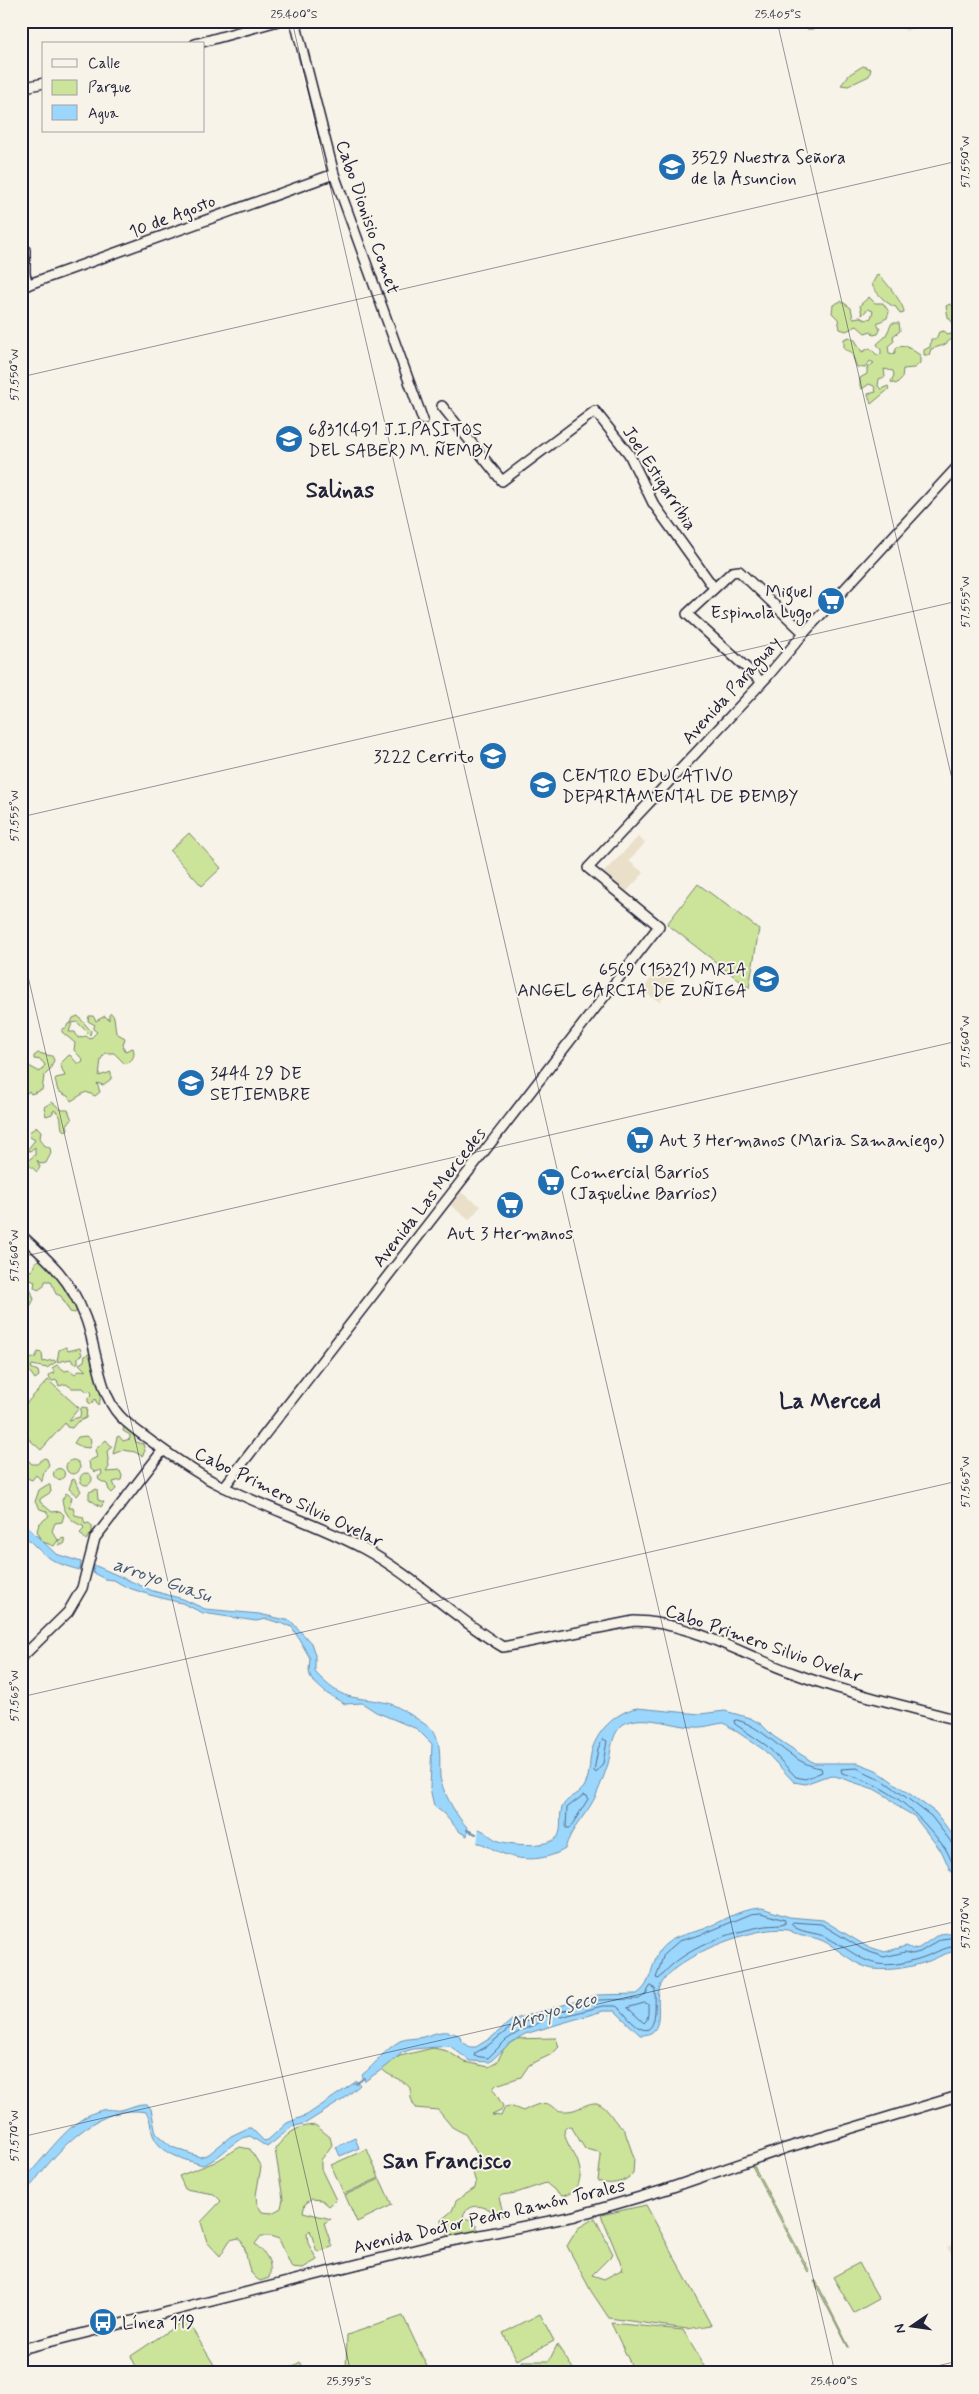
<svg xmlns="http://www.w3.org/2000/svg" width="979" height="2394" viewBox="0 0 979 2394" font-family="Mynerve,sans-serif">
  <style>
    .built { fill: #eae0ca }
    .green { fill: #cce49a; stroke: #77836a }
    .water { fill: #9bd7fc; stroke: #6b8faf }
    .pier { fill: #f7f3e8 }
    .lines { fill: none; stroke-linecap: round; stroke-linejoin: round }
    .shore { stroke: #526a88; stroke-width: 1 }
    .stream { stroke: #6b8faf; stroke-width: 2 }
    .tertiary-casing { stroke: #22223b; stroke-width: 12 }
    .secondary-casing { stroke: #22223b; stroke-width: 12 }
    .tertiary { stroke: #f7f3e8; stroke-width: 9 }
    .secondary { stroke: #f7f3e8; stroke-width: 9 }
    .ticks { fill: none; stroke: #22223b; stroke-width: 1; stroke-opacity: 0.45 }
    .labels { text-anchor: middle; stroke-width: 4; stroke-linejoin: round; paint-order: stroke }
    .poi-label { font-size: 18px; fill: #22223b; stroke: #f7f3e8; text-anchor: start }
    .street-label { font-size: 18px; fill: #22223b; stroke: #f7f3e8 }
    .water-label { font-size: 19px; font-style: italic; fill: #465875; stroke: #f7f3e8 }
    .district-label { font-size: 22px; font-weight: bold; fill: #22223b; stroke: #f7f3e8 }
    .neatline { fill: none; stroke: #22223b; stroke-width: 2 }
    .ticks-label { font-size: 12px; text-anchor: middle; fill: #22223b }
  </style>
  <rect width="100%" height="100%" fill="#f7f3e8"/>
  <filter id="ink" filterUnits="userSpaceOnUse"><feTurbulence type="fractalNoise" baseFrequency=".02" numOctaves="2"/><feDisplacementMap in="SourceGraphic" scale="10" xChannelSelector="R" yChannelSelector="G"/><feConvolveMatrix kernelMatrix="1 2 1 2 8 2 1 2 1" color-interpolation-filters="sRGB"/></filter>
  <g filter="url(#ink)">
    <path class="built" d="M901,21H933L905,31Z
      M638,837L645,843L629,861L644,873L626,892L602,874Z
      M658,968L675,980L660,1002L642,991Z
      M459,1191L481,1206L469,1220L449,1204Z
      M958,2239V2262L947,2248Z"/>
    <path class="green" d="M803,21H818L817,26L813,29H807Z
      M863,66L871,69L869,76L848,86L841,85L850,74Z
      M877,275L880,276C886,282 905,305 904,313L900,314L896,307C888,306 874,291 872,284Z
      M869,297L875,303H883L889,312L887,318L877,323L880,330L878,334L873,335L871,331L865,333L857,326L846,331L840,329L838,319L832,313L833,305L841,301L851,308L853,318L860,317L865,320L871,318L873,311L868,309L862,315L860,305Z
      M950,304L958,309V329L948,317L946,306Z
      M892,323H899L900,331L893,336L894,341L888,346L889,353L894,354L897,347L906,346L920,355V363L914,368L903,369L902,378L896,384L891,382L894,375L893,371L884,369L885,377L879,379L878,386L881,389L888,386L889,389L871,404L868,394L876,392L874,386L869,384L862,389L860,386V378L867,374V368L874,363L870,361L865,368L857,367L851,352L844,349V339L849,337L855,340L862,352L870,348L877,355L881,354V350L877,344L885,337Z
      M958,330V334L944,345L931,349L929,355H924V350L930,347L931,339H936L939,332L944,331L949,335Z
      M189,833L221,868L202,886L170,851Z
      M698,884L759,929L749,988L667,924Z
      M111,1013L114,1017L116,1033L125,1038L123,1045L125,1051L133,1048C136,1056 132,1061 125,1064L114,1053H105L101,1059L99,1076L111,1072V1079L103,1085L97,1083L100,1092L95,1096L86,1092L71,1101L69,1097L58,1091L55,1080L56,1078L65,1076L60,1064L68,1056L70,1055L77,1063H82L83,1060L74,1050L75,1043L62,1032V1029L66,1028L68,1024L71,1023L73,1018L78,1016L91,1031L90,1035L77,1022L72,1023L69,1032H75L78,1038L86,1036L90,1039L97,1032L93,1029L95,1025L88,1021L89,1016H93L96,1021L105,1016L109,1020V1015Z
      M38,1053L52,1056L54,1060L50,1070L44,1076L42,1090L31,1094L29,1091L21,1099V1064H25L40,1072L45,1065L41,1060L34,1059V1056Z
      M52,1102L62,1110H68L72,1120L67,1124L68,1129L66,1131L62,1129C60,1121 63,1115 54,1110L52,1114L46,1116L44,1107Z
      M37,1127L41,1131L40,1138L44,1145L50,1148L51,1153L46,1163L41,1164L37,1160L40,1167L37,1172L26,1162L35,1155V1147L30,1151L27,1150L35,1140L30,1137L29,1132Z
      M40,1260C51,1271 62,1282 68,1296H71L78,1309L75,1313L70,1312L61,1296L56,1294L51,1281H45L44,1286L38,1290L34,1287L35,1282L22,1276V1269L31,1271L35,1266V1262Z
      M27,1280L34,1299L24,1319L21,1318V1281Z
      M66,1347L68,1351L80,1348L82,1355L78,1357V1363H73L71,1359L57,1362L59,1350Z
      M38,1352L42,1353L43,1362L54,1360L56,1362L47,1368L32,1365L31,1368L38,1371L39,1376L35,1379L24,1364L32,1358H35Z
      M89,1354C95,1363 105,1398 98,1405L95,1399L91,1404L88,1402V1398L92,1394L90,1390L87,1392L83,1388H72L66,1384L59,1386L57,1380L52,1381L49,1377L50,1374L55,1373L52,1368L57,1365L65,1371L70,1370L75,1374L80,1370L86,1371L79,1364L84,1361L85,1356Z
      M48,1380L79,1408L69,1420L80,1417L81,1408L83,1407L87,1408L86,1418L77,1422L72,1428L67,1427L65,1423L41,1450L21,1432V1409Z
      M124,1425L132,1431L136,1442L143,1444L145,1451L142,1456L135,1452L123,1450L113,1454L117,1437L119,1436L123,1441L130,1439V1435L123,1431Z
      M86,1436L91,1440L89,1448L82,1447L74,1443L78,1437Z
      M106,1440L112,1447L107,1451L109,1467L106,1472L120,1471L122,1476L121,1480L113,1482L116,1489L112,1493L109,1490L107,1484L99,1480L98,1477L102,1474L101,1470L94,1472L90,1468L89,1461L97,1457L95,1450Z
      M21,1450L25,1452L27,1459L32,1464H37L44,1458L47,1459L49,1465L44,1471L42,1481L36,1475L32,1480L27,1478L23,1480L24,1485L21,1490V1476L26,1471L21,1468Z
      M66 1467a7 7 0 1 1 14 0a7 7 0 1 1-14 0Z
      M53.5 1474a5.5 5.5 0 1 1 11 0a5.5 5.5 0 1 1-11 0Z
      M80 1479a6 6 0 1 1 12 0a6 6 0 1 1-12 0Z
      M74,1479L81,1491L77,1496L69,1489L72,1480Z
      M47,1485H50L51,1492L40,1499V1502L52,1512L60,1511L64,1515L62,1522L55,1523L52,1531L58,1540L64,1538L65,1543L62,1545H59L58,1540L54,1546L43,1542L37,1531L39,1524L49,1516L46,1511L40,1509L35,1502L39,1490Z
      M97,1489L98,1500L104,1502L101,1507L89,1499V1492Z
      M66,1493L72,1497L69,1508H73L75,1515L83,1517L85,1524L89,1523L92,1526V1533L86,1540L80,1533L84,1529L83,1526C71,1522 64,1513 62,1500Z
      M556,2038L559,2047L552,2054L529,2065L521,2077L496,2085L493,2089L503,2106L501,2111L492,2115L501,2116L505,2107L510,2106L523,2111C557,2093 546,2113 567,2111C578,2111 587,2102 597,2103C610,2108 612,2122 624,2129L634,2158L633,2173C626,2183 608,2186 598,2181L601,2156L599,2152L585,2149L572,2128L567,2126L564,2129C566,2148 576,2152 579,2166C583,2179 577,2194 562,2196L546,2183L516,2193L502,2195L499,2198L504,2216C490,2212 477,2198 464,2213L463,2218L472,2220L480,2232L450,2237L442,2230L441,2220L452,2211L456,2201L475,2188L476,2183L472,2169L478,2155L465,2134L452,2127L438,2110L415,2108L411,2098L410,2088C401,2077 386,2077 380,2066L400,2056L433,2048L447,2051L465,2062L489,2067L497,2062L509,2039Z
      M315,2125L330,2137L332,2145L321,2160V2169L336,2200L329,2206L322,2200L312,2199L305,2204L303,2212L331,2219L324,2223L332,2247L317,2252L310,2230L307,2234L308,2243L317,2260L301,2269L292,2268L279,2239L270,2236H261L255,2244C267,2255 273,2262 269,2278L260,2281C242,2270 251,2252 239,2238L230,2240L220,2256L207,2242L201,2222L221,2201L214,2194L185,2189L179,2176L215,2162L240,2147L250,2149L261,2167L256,2195L257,2204L262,2212L272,2213L281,2208L283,2199L275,2149C287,2134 295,2126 315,2125Z
      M367,2149L379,2178L344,2194L331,2165Z
      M752,2166H754L810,2272H808Z
      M380,2179L392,2205L357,2222L345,2195Z
      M646,2205L711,2325L687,2329L609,2318L591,2291L567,2246L578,2228L595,2218L613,2254L592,2275L604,2279L623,2269L601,2215Z
      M859,2263L879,2299L854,2313L833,2277Z
      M814,2281H816L849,2347H848Z
      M540,2314L554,2341L517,2360L503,2333Z
      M403,2316L430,2373H346L347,2335Z
      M186,2319L219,2373H139L131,2356Z
      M611,2323L683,2330L708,2373H635Z
      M557,2345L576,2373H526L522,2361H549Z
      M300,2362L306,2373H282Z"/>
    <path class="water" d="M21,1521L56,1554L81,1562L80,1570C48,1562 43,1554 21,1532Z
      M94,1565L153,1591L183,1599L205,1609L259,1614L291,1621L311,1643L315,1655V1672C344,1703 350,1695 388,1703C399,1706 424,1723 434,1731C442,1746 439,1761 440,1777C442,1791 458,1819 468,1828L467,1836L460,1832L443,1813L434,1806L430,1788L432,1744L417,1729L376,1712L362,1703L345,1704L326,1693L311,1679L309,1671L310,1658L292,1627L267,1619L256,1621L203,1613L182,1603L150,1595L126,1587L114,1580L105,1579L93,1573Z
      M637,1708L700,1714L725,1711L750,1718L761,1724L773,1736L814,1763H858L876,1770L935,1812L952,1834L958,1842V1879L950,1870L942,1852L914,1816L900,1808L888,1797L874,1789L835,1776L824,1777L805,1784L794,1782L764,1750L724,1723C713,1724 704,1728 694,1727C675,1727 630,1708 617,1731C611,1741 611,1752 608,1764C605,1773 601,1784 597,1793C589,1813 570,1828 565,1849C547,1860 524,1862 504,1854C493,1850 486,1844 475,1842L476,1828C487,1831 490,1838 499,1841C511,1845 554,1849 559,1834C562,1826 559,1815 562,1808C565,1798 578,1796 584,1787C590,1777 589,1765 591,1754C595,1733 615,1712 637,1708Z
      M762,1908L789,1917L823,1920L866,1946L885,1952L906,1946L913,1949L919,1948L939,1934L958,1932V1951C947,1952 939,1957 929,1961C912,1967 892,1971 873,1969C856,1966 842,1952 827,1943C818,1938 811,1937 802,1936C797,1935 792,1931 788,1930C765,1926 727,1940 707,1949C691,1957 667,1970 660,1987C654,2003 668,2036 640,2035L615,2011H603L525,2034L509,2044L490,2062L470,2061L450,2046L413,2049L403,2052L387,2066L365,2081L362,2075C375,2065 385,2049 400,2041C407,2038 415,2039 423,2037C437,2033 445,2028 460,2036L461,2041L470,2047H476L492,2037L512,2020L597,1995L637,1994C652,1985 651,1963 660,1950C670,1937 686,1934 701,1930C723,1923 735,1909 762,1908Z
      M357,2081L360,2085L344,2099L306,2123L292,2127L267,2147L250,2136C232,2139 221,2159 203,2165C185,2160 160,2154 153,2135C150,2127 151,2119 146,2112C101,2104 65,2143 40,2174C34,2182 29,2190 21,2192V2182C45,2160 67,2119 102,2110C108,2108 115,2111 121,2110C130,2108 138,2103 147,2104L151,2109L156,2133L160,2137L172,2147L200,2157L209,2154L231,2136L248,2128H251L264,2141L268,2140L287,2123L307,2115Z
      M355,2138L359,2148L340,2156L336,2147Z"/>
    <path class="pier" d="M476,1825L479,1826L477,1845L472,1842L474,1827Z"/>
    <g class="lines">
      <path class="shore" d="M737,1720C768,1728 789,1764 821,1768L822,1772L805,1779L796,1777L767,1746L735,1724L734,1721Z
        M603,1739L607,1741L603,1763L596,1773L594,1771L598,1749Z
        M584,1795L587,1796L588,1799L570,1828H566L567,1808Z
        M958,1844L952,1843L931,1816L884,1781L857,1768L841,1769L842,1773C891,1786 915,1810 945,1848C950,1856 952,1865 958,1872
        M762,1913L785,1920V1924C780,1926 773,1925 766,1926C732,1931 680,1949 659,1979L656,1978L664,1954L679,1941L703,1934L751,1914Z
        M958,1937L941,1939L920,1952L912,1954L905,1952L884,1957L864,1950L821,1924L793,1922L791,1924C798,1933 816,1932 826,1937C864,1957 869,1974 918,1959C932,1955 943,1947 958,1946
        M651,1986L655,1988C655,2003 659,2046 633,2023C627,2018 623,2010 616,2006H602L561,2017L558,2015L559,2012L598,2000L639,1999L645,1995Z
        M645,2003L648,2004C648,2010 649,2020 644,2023L628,2008Z
        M539,2018L542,2020L541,2022L522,2030L506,2040L488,2058L474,2056L475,2053L486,2047L514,2025Z"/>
      <path class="stream" d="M467,1830L476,1834
        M356,2084L364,2078"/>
      <g class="tertiary-casing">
        <path id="tertiary" d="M295,21L334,174L423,420
          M195,44L278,21
          M21,88L44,83
          M21,249L25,250V274L28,285
          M21,287L334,174
          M442,406L502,481L595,411L629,454L653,503L714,588
          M762,682L687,614L732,572L739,571L804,633
          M224,1487L659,926L588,868L767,677L804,633L958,466
          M21,1658L68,1612L82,1588L95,1538L163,1450
          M21,2349L446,2242L575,2216L664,2190L786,2148L958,2096"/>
      </g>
      <g class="secondary-casing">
        <path id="secondary" d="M21,1235C50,1261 71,1280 85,1317C97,1347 98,1393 120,1416C130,1427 143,1435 155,1444C175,1458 194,1472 216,1483C264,1508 316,1523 364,1549C414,1576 454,1618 503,1647L634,1621C691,1622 740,1654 793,1673C846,1693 903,1705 958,1720"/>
      </g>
      <use href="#tertiary" class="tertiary"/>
      <use href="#secondary" class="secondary"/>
    </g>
  </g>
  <path class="ticks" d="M292,21L835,2373M777,21L958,805M21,377L958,161M21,817L958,601M21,946L351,2373M21,1257L958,1041M21,1697L958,1481M21,2137L958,1921M908,2373L958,2361"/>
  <defs>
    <g id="school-disc" transform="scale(1.4375)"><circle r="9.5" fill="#1f6fb2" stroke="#f7f3e8"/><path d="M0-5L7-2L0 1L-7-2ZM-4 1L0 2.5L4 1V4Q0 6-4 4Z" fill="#fff"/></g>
    <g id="supermarket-disc" transform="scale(1.4375)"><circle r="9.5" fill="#1f6fb2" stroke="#f7f3e8"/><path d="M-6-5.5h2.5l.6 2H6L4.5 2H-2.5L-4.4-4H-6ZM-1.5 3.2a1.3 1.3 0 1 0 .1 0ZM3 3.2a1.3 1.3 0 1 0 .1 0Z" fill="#fff"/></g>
    <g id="bus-disc" transform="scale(1.4375)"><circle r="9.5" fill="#1f6fb2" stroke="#f7f3e8"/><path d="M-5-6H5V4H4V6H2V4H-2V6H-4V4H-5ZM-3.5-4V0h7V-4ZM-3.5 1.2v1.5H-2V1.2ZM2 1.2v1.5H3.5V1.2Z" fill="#fff"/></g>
  </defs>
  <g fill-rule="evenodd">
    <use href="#school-disc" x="672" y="167"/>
    <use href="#school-disc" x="289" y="439"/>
    <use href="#supermarket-disc" x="831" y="601"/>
    <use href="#school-disc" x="493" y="756"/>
    <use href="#school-disc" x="543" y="785"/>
    <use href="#school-disc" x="766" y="979"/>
    <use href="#school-disc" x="191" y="1083"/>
    <use href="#supermarket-disc" x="640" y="1140"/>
    <use href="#supermarket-disc" x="551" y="1182"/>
    <use href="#supermarket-disc" x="510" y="1205"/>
    <use href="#bus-disc" x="103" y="2322"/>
  </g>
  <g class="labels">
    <g class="poi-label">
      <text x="691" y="163">3529 Nuestra Señora<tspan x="691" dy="21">de la Asuncion</tspan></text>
      <text x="308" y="435">6831(491 J.I.PASITOS<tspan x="308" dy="21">DEL SABER) M. ÑEMBY</tspan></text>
      <text x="812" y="597" text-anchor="end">Miguel<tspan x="812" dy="21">Espinola Lugo</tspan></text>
      <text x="474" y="762" text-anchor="end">3222 Cerrito</text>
      <text x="562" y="781">CENTRO EDUCATIVO<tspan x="562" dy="21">DEPARTAMENTAL DE ÐEMBY</tspan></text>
      <text x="747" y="975" text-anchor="end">6569 (15321) MRIA<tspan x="747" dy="21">ANGEL GARCIA DE ZUÑIGA</tspan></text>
      <text x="210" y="1079">3444 29 DE<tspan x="210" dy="21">SETIEMBRE</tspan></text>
      <text x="659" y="1146">Aut 3 Hermanos (Maria Samaniego)</text>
      <text x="570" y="1178">Comercial Barrios<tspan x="570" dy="21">(Jaqueline Barrios)</tspan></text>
      <text x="510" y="1239" text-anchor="middle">Aut 3 Hermanos</text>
      <text x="122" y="2328">Línea 119</text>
    </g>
    <g class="street-label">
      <text transform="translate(172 216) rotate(-21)" y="6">10 de Agosto</text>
      <text transform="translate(368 217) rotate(71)" y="6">Cabo Dionisio Comet</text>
      <text transform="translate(660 478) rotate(57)" y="6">Joel Estigarribia</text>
      <text transform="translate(731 690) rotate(-48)" y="6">Avenida Paraguay</text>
      <text transform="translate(429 1197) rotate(-52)" y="6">Avenida Las Mercedes</text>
      <text transform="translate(289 1497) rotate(26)" y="6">Cabo Primero Silvio Ovelar</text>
      <text transform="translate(764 1643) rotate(19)" y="6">Cabo Primero Silvio Ovelar</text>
      <text transform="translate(489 2216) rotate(-13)" y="6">Avenida Doctor Pedro Ramón Torales</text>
    </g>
    <g class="water-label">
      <text transform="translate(163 1579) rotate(19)" y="7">arroyo Guasu</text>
      <text transform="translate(552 2010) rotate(-18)" y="7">Arroyo Seco</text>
    </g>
    <g class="district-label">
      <text x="340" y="497">Salinas</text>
      <text x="830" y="1408">La Merced</text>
      <text x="447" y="2168">San Francisco</text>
    </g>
  </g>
  <rect width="979" height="2394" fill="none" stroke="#f7f3e8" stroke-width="55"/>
  <rect x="42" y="42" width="162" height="90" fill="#f7f3e8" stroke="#a29fa3"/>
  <rect x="52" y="59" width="25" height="8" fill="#f7f3e8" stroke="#a29fa3"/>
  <text x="88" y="68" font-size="15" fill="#22223b">Calle</text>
  <rect x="52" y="80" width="25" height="15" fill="#cce49a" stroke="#a29fa3"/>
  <text x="88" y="92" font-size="15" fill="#22223b">Parque</text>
  <rect x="52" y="105" width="25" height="15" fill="#9bd7fc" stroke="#a29fa3"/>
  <text x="88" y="118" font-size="15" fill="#22223b">Agua</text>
  <g transform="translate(912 2326) rotate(257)" stroke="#f7f3e8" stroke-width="4" paint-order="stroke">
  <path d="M0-4L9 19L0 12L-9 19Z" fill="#22223b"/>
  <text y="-8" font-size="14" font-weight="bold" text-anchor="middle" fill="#22223b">N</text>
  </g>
  <rect x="28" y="28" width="924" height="2338" class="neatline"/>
  <g class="ticks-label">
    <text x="294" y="18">25.400°S</text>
    <text x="778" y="18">25.405°S</text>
    <text transform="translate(965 162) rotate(-90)" y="4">57.550°W</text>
    <text transform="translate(14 375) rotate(-90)" y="4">57.550°W</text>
    <text transform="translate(965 602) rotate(-90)" y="4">57.555°W</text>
    <text transform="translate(14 816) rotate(-90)" y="4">57.555°W</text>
    <text transform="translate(965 1042) rotate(-90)" y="4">57.560°W</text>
    <text transform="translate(14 1256) rotate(-90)" y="4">57.560°W</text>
    <text transform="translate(965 1482) rotate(-90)" y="4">57.565°W</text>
    <text transform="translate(14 1696) rotate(-90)" y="4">57.565°W</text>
    <text transform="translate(965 1923) rotate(-90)" y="4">57.570°W</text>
    <text transform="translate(14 2136) rotate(-90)" y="4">57.570°W</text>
    <text x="349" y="2385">25.395°S</text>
    <text x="834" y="2385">25.400°S</text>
  </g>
</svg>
